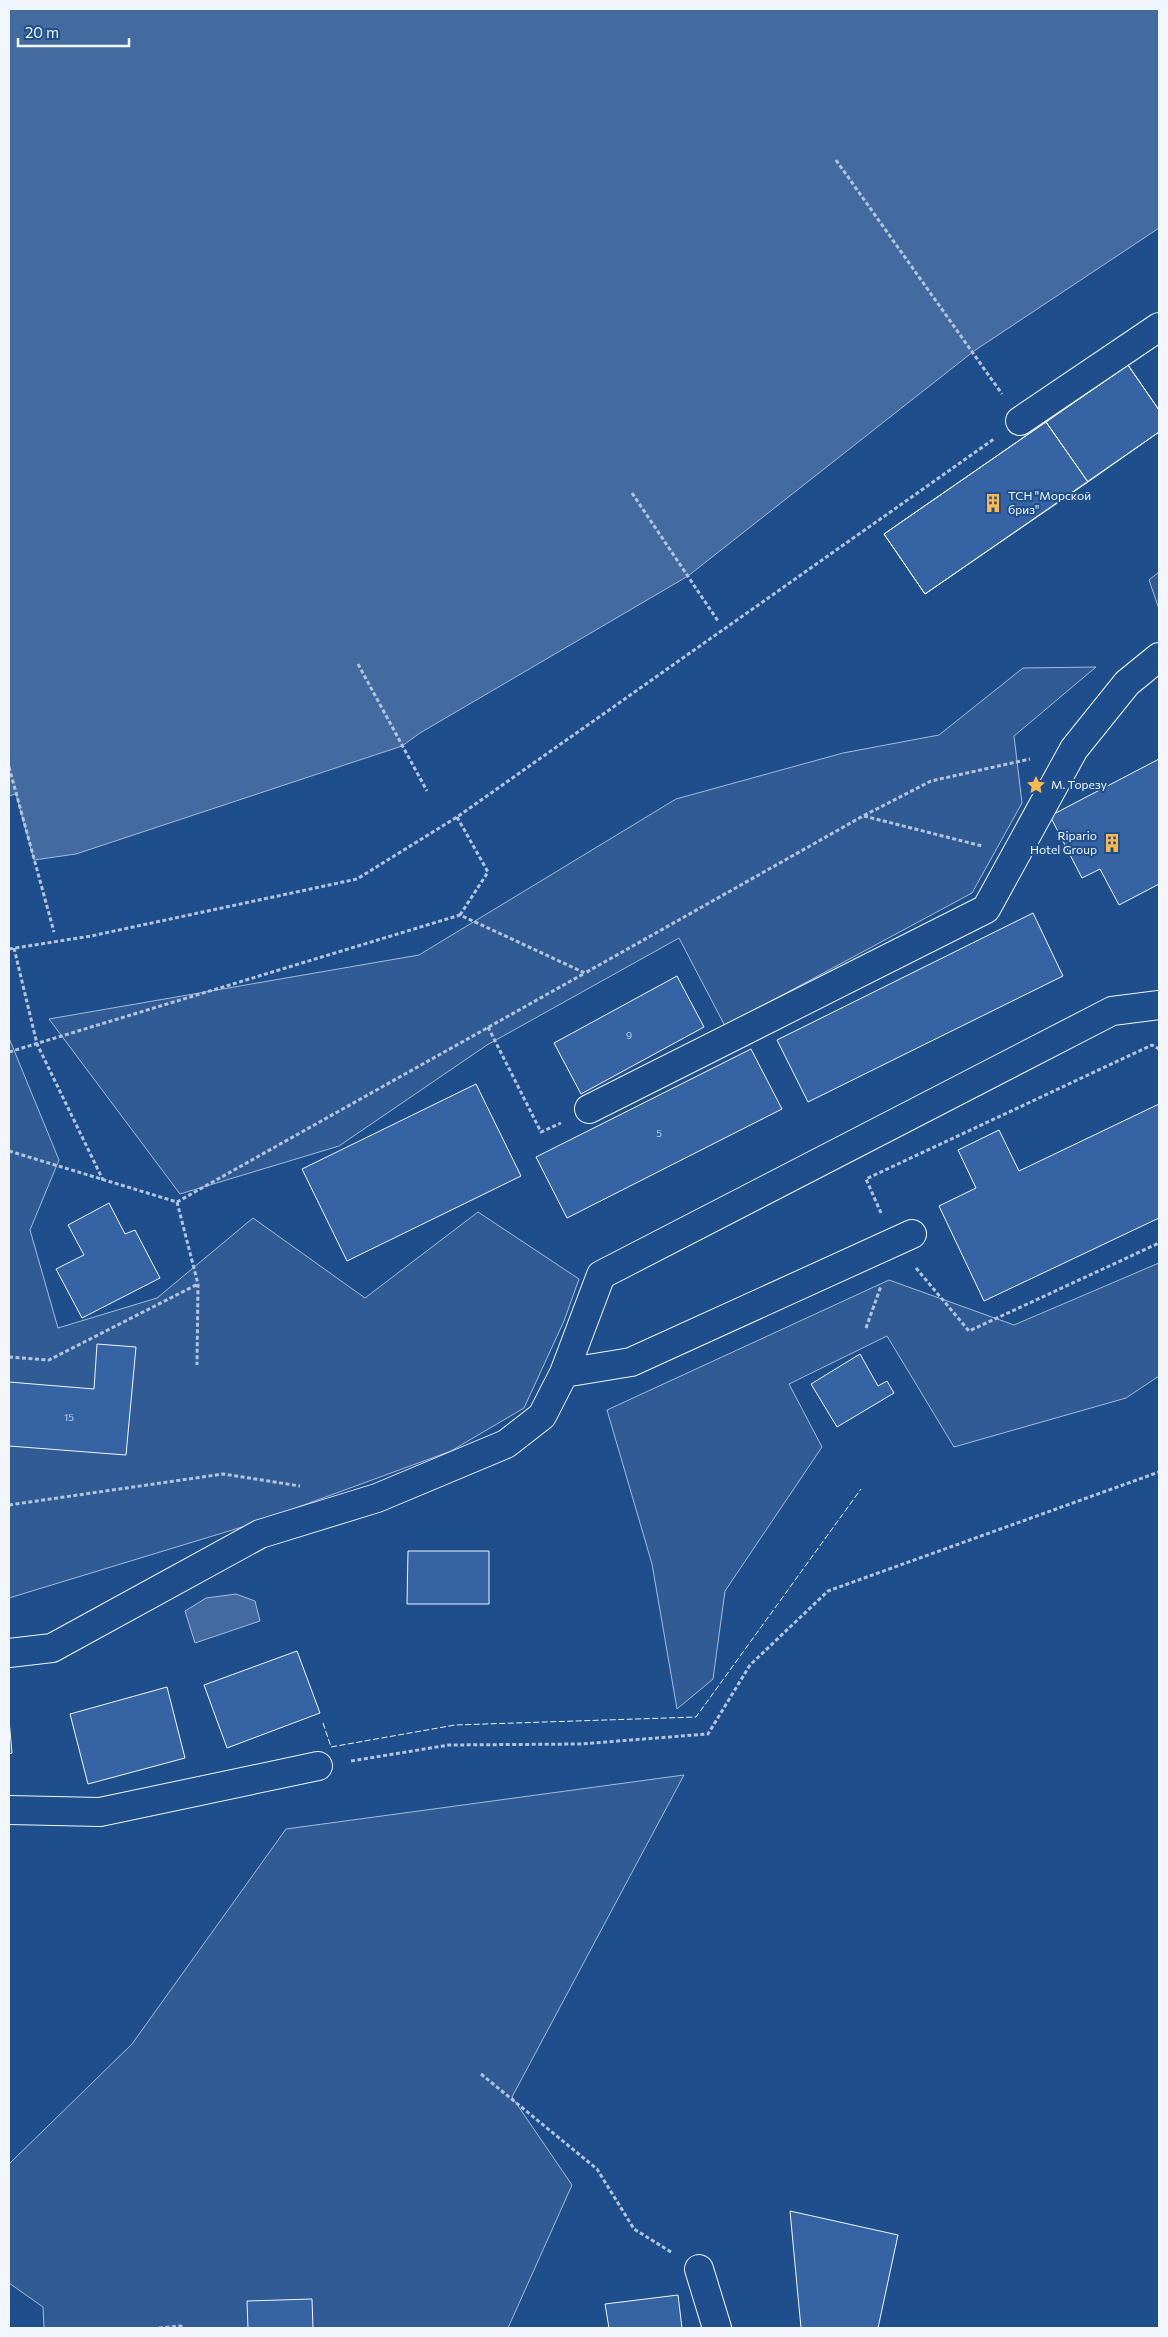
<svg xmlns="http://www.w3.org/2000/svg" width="1168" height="2337" viewBox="0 0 1168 2337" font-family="Commissioner,sans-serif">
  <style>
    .built { fill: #305b95; stroke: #a8bbd7 }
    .water { fill: #446ba0; stroke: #a8bbd7 }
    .building { fill: #3563a3; stroke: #f2f6ff }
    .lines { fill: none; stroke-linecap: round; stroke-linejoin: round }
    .minor-casing { stroke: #f2f6ff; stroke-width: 30 }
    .path { stroke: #b3c4dc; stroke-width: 3; stroke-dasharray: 4 2.5; stroke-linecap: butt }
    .minor { stroke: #1f4e8c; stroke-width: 28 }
    .fence { stroke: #f2f6ff; stroke-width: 1; stroke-dasharray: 6 2.5; stroke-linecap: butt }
    .labels { text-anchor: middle; stroke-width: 4; stroke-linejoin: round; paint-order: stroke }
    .number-label { font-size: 10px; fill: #c3d1e8 }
    .poi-label { font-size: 12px; fill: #f2f6ff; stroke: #1f4e8c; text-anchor: start }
  </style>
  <rect width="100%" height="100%" fill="#1f4e8c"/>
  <path class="built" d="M1159,572V609L1149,580Z
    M1096,667L1014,736L1022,803L972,893L725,1026L679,938L487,1045L339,1146L180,1194L49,1019L419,955L676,799L843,753L939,735L1023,668Z
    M9,1038L59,1160L30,1230L58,1328L157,1298L253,1218L365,1298L478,1212L579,1279L564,1321L524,1408L451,1451L252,1524L9,1598Z
    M1159,1263V1376L1126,1398L954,1447L887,1336L789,1384L822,1447L725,1591L713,1679L677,1709L652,1564L607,1410L889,1280L1014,1325Z
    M684,1775L512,2097L572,2185L508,2328H44L43,2307L9,2283V2164L132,2044L286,1829Z"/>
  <path class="water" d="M9,9H1159V228L974,351L688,576L420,733L402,746L76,854L34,860L16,794L9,796Z
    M236,1594L255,1601L260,1621L195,1643L185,1611L206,1598Z"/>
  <path class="building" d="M1128,365L1159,410V432L1088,482L1046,422Z
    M1128,365L1159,410V432L925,594L884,534Z
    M1046,422L1088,482L925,594L884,534Z
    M1159,759V884L1119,905L1100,869L1082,878L1050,816Z
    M1033,913L1063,976L808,1102L777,1040Z
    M677,976L704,1027L581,1094L554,1043Z
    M751,1049L782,1109L567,1218L536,1157Z
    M476,1084L521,1176L347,1261L302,1169Z
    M1159,1104V1218L984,1301L939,1206L976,1188L958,1150L999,1130L1019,1171Z
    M109,1203L125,1234L135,1230L160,1278L82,1318L56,1269L84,1255L68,1225Z
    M97,1344L136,1347L126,1455L9,1446V1382L94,1389Z
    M860,1354L878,1386L887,1381L894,1393L837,1427L811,1384Z
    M408,1551H489V1604H407Z
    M297,1651L320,1713L227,1748L204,1685Z
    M167,1687L185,1758L88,1784L70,1714Z
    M9,1720L12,1753L9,1754Z
    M790,2211L898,2235L878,2328H801Z
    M678,2295L682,2328H609L605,2304Z
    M312,2299L313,2328H248L247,2301Z"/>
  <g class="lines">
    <g class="minor-casing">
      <path id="minor" d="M1020,421L1159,327
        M589,1109L986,909L1074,749L1127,683L1159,657
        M564,1373L631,1362L912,1234
        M9,1653L52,1648L260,1534L377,1498L506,1444L542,1416L564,1373L601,1275L1112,1011L1159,1005
        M9,1810L100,1812L318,1766
        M699,2269L717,2328"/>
    </g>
    <path class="path" d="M836,160L1002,394
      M632,493L718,621
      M358,664L427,791
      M9,767L54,932
      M864,816L982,846
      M457,817L488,872L460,915
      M14,948L37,1044L103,1180
      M9,949L91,936L357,879L457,817L994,439
      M488,1027L541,1132L561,1123
      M9,1052L460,915L585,973L863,816L931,781L1030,759
      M9,1151L177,1202L585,973
      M177,1202L198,1284L197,1365
      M881,1213L866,1179L1152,1045L1159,1049
      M916,1268L969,1331L1159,1243
      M866,1328L881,1286
      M9,1357L49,1360L198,1284
      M9,1505L223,1474L300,1486
      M351,1761L449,1745L580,1744L708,1734L750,1665L828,1591L1159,1472
      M481,2074L597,2169L634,2229L671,2252
      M159,2328L181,2326L183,2328"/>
    <use href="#minor" class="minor"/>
    <path class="fence" d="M323,1723L331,1747L455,1725L696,1717L861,1489"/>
  </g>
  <defs>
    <g id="building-bare" transform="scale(1.5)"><path d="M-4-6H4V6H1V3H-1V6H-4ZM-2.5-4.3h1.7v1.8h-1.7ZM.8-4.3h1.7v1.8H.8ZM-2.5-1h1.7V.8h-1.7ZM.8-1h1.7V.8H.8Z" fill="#ffb74d" stroke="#1f4e8c" stroke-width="2.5" paint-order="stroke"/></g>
    <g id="sight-bare" transform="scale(1.5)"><path d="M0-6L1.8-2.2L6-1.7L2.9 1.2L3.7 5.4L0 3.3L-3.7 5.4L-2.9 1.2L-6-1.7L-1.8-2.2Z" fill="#ffb74d" stroke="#1f4e8c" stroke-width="2.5" paint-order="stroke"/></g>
  </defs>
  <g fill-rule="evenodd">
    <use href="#building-bare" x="993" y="503"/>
    <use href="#sight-bare" x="1036" y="785"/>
    <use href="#building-bare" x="1112" y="843"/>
  </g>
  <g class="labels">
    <g class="number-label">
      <text x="629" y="1039">9</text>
      <text x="659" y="1137">5</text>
      <text x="69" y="1421">15</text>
    </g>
    <g class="poi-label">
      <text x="1008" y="500">ТСН "Морской<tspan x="1008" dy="14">бриз"</tspan></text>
      <text x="1051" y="789">М. Торезу</text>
      <text x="1097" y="840" text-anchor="end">Ripario<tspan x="1097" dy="14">Hotel Group</tspan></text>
    </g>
  </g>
  <rect width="1168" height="2337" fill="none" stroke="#f2f6ff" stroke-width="20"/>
  <path d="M18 38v8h111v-8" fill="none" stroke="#f2f6ff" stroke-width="2.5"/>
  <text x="25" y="38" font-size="15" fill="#f2f6ff" stroke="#1f4e8c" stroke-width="4" paint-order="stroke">20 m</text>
</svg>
